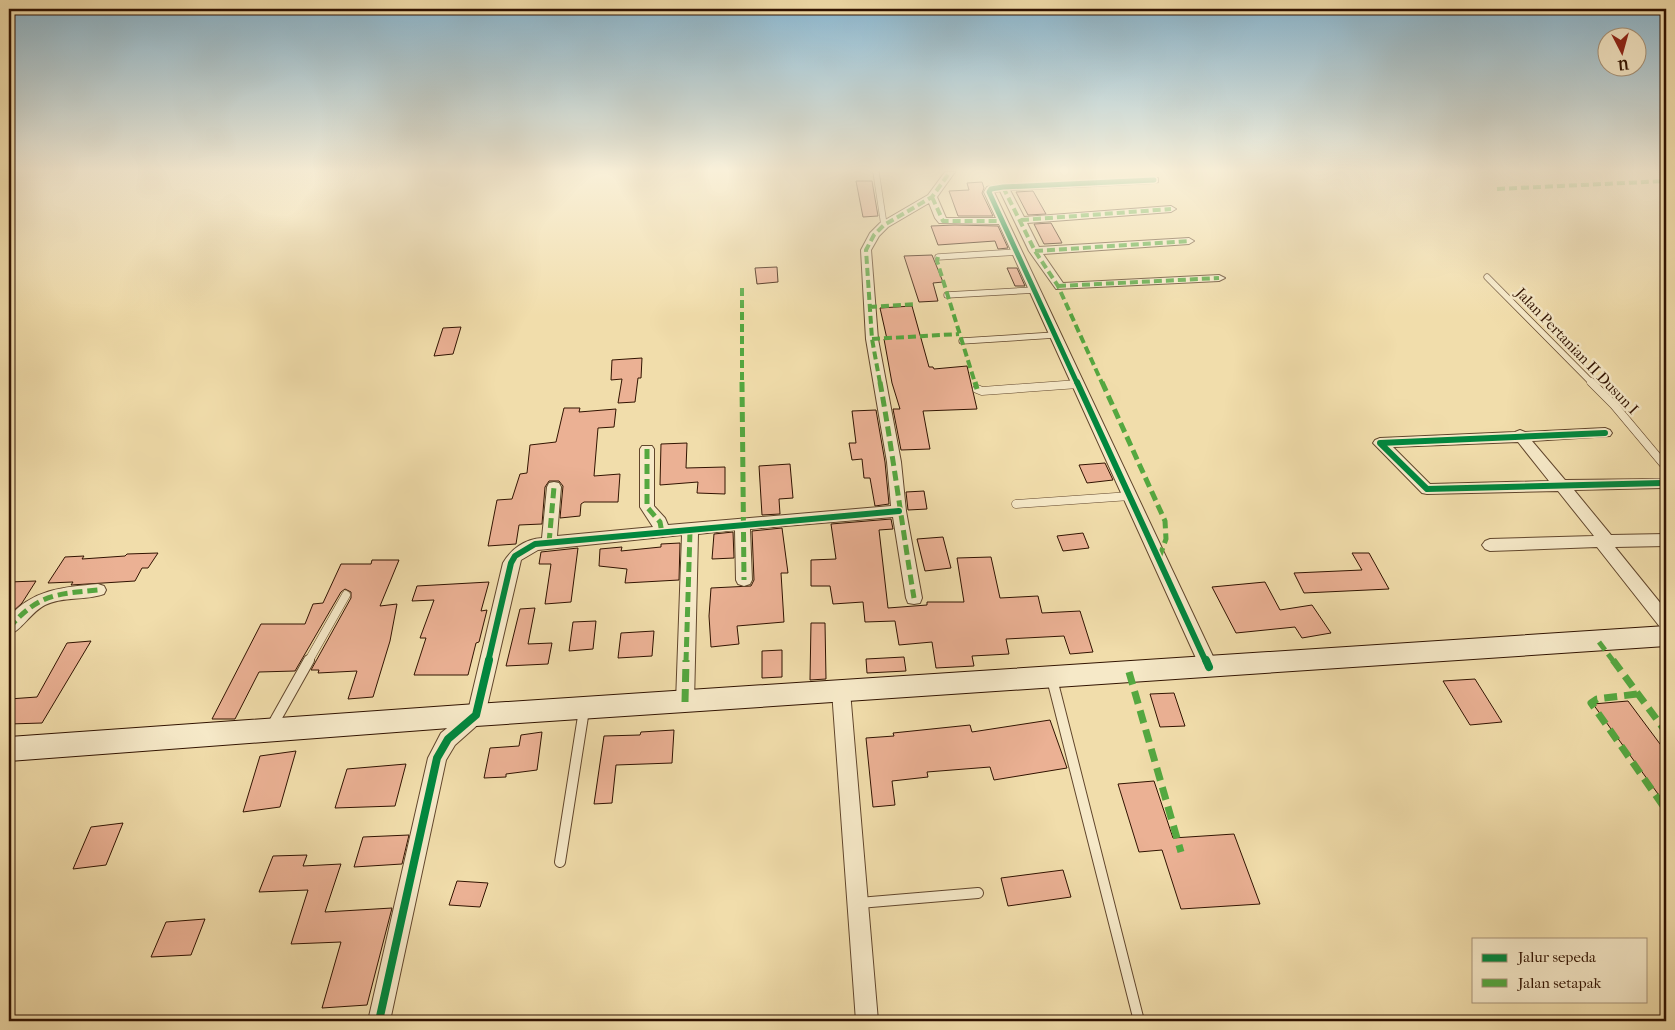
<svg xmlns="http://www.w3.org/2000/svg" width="1675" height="1030" viewBox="0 0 1675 1030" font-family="'IM FELL French Canon',serif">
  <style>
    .building { fill: #ebb194; stroke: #311301 }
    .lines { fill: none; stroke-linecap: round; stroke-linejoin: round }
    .service-far2-casing { stroke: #61462c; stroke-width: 7 }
    .service-far1-casing { stroke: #61462c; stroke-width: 9 }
    .service-casing { stroke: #61462c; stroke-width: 12 }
    .minor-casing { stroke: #61462c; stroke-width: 2 }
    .secondary-casing { stroke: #311301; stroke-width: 2 }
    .service-far2 { stroke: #f6e9c8; stroke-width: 5.5 }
    .service-far1 { stroke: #f6e9c8; stroke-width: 8 }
    .service { stroke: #f6e9c8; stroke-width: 10 }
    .minor { fill: #f6e9c8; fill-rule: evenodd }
    .secondary { fill: #f6e9c8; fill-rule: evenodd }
    .quiet-far2 { stroke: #54a840; stroke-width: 4; stroke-dasharray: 8 4; stroke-linecap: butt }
    .quiet-far1 { stroke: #54a840; stroke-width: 5; stroke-dasharray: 10 5; stroke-linecap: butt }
    .quiet { stroke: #54a840; stroke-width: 7; stroke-dasharray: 13 7; stroke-linecap: butt }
    .cycleway-far2-casing { stroke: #f6e9c8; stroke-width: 8 }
    .cycleway-far1-casing { stroke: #f6e9c8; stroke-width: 9 }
    .cycleway-casing { stroke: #f6e9c8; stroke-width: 11 }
    .cycleway-far2 { stroke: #00873e; stroke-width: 5 }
    .cycleway-far1 { stroke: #00873e; stroke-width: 6 }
    .cycleway { stroke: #00873e; stroke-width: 8 }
    .labels { text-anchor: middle; stroke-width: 5; stroke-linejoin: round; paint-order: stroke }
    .street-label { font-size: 15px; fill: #311301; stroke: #f6e9c8 }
  </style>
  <rect width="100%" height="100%" fill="#f1ddab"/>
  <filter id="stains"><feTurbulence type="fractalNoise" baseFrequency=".004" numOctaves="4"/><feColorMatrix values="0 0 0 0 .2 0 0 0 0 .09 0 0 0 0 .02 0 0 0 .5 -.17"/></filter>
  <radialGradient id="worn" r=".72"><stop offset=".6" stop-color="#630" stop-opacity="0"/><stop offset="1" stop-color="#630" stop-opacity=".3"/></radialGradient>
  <path class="building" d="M856,181H872L878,216L863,217Z
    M982,182L984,188L982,193L993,216H958L949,191L969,190L967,183Z
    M1033,191L1046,214L1028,215L1016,192Z
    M1051,223L1060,239L1062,243L1044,244L1034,224Z
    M955,225L998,226L1008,248L998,249L995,241L938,245L931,226Z
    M932,255L943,282L933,283L938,301L919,302L904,256Z
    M777,267L778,282L757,284L755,268Z
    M1007,268H1017L1025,286H1015Z
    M912,306L929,367H933L934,369L967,366L977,409L923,411L930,449L901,450L893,409H900L892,383L884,339H887L880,308Z
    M461,327L453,354L434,356L443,328Z
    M642,358L641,378H638L635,402L618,403L622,379L611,380L612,360Z
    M564,408H580L579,412L616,409L614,427L598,428L594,476L620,474L618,502H584L581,504L580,516L560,518L563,486L559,481H549L545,487L542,524L519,525L516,544L488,546L497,500L512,499L520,474L527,473L530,445L556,442Z
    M876,410L885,462L889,504L875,506L870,478H864L862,459L852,460L849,443H856L852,411Z
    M687,443L686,468L725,467V494L697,493L698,482L660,485L661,444Z
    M1105,463L1113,480L1087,483L1079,465Z
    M790,464L793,498L779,499L780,514L762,515L759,466Z
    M924,491L927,509L908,510L906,492Z
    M891,519L893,529L879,530L888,608L927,605V602H964L957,558L991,557L1000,598L1038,596L1042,613L1080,611L1093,652L1070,654L1064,636L1006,639L1009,654L972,656L974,666L936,668L932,642L899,645L895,621L865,622L863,602L833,604L830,586H811V560L836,559L831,524Z
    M782,528L788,573H781L784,622L737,626L739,644L711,647L709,616L711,588L751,586L754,580L752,531Z
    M733,532L734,558L712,559L714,534Z
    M1083,533L1089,548L1063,551L1057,536Z
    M943,537L951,568L925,571L917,539Z
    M680,543L679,580L625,583L627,569L599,566L600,549L622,547L621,551L661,547V544Z
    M578,548L571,602L545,604L551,564H539L541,552Z
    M158,553L148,568H142L135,581L71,585L73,582L48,583L65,557L84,556L82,559L125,556L127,554Z
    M1352,553H1369L1389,589L1304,593L1294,573L1362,570Z
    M372,560H399L380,606L397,604L390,641L373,697L348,699L357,671L318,673L319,670H311L351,598V592L345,589L341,592L295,671L259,672L235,719H212L261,624H305L313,604L323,603L341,564H371Z
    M36,581L22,603L9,615V582Z
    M489,582L481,611L487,610L479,642L476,643L468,675H414L426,638H420L434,600L412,601L417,586Z
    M1265,582L1280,610L1312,605L1331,633L1302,638L1295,627L1236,633L1212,587Z
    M535,608L528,644L552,643L548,664L506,666L520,609Z
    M596,621L593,649L569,651L573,622Z
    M811,623H825L826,679L810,680Z
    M654,631L652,656L618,658L621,633Z
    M91,641L42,723L9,724V699L37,697L67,643Z
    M782,650V677L762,678V651Z
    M904,657L906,671L867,673L866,659Z
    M1475,679L1502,722L1470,725L1443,681Z
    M1174,693L1185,726L1160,727L1150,694Z
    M1628,701L1666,752V805L1593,704Z
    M1050,720L1067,768L994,780L990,767L927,772L928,777L892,781L895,805L873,807L866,738L894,736L893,733L970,725L972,732Z
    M674,730L672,763L616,765L612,803L594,804L604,736L640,735L641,732Z
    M542,732L537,770L506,774V777L484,778L490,748L519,746L521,735Z
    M296,751L280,807L243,812L260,756Z
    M406,764L395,806L335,808L347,769Z
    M1154,781L1173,838L1234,834L1260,904L1181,909L1162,850L1139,852L1118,784Z
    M123,823L106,865L73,869L91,827Z
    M409,835L402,864L354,867L363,837Z
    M307,855L303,866L341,864L325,912L392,908L367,1005L322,1008L341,942L291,944L308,890L259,892L273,856Z
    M1063,870L1071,897L1008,906L1001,878Z
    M457,881L488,883L480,907L449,905Z
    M205,919L191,955L151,957L166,922Z"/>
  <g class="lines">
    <g class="service-far2-casing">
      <path id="service-far2" d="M876,172L884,225
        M938,257L1017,252
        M1487,277L1592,383
        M947,295L1035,290
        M962,341L1055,335"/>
    </g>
    <g class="service-far1-casing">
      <path id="service-far1" d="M1591,382L1614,405L1666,467
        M977,389L982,391L1078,384
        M1016,504L1130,496
        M308,662L346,595"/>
    </g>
    <g class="service-casing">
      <path id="service" d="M1052,679L1139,1021
        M272,726L309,660
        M560,862L584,710
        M859,903L978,893"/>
    </g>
    <g class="minor-casing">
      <path id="minor" d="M945,172H955L937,197L946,218H996L984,192L987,187L991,186L1158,178V182L1154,183L1010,190L1024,217L1171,206L1176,209L1171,212L1027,223L1039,247L1189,238L1194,241L1189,244L1043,254L1063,283L1219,275L1225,278L1219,281L1056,289L1029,251L1000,191L994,192L1218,667L1215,672L1209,674L1203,672L1200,667L999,224L939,223L935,218L929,203L888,227L879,236L871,250L878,339L901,462L906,511L922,598L920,603L914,604L908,603L906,598L893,517L750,529L752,580L750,584L744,586L738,584L736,580L735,530L698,534L694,702L691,707L685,710L679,707L676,702L682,535L538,550L521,560L485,715L482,721L455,745L446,760L390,1021H368L428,758L441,733L468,711L503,563C511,549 525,539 542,538L547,487L549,483L554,482L559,483L561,487L557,536L653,527L640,507V449L642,446H652L654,449V506L665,518L668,525L891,506L887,462L866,339L861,250L870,233L880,223L928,195Z
        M1605,428L1610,430L1612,433L1610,436L1532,441L1565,480L1666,479V487L1662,488L1574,490L1611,535L1666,534V546L1615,547L1666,610V629L1660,627L1597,547L1490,551L1485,549L1482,545L1485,541L1490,539L1594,536L1558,491L1427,494L1422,493L1373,443L1375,440L1380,438L1515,432L1520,430L1525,432ZM1518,442L1549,481L1430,484L1393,447Z
        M98,584L104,586L106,590L104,594C85,601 64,596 45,605C31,612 21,631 9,635V617C33,589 64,587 98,584Z
        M841,683L847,686L850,691L878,1021H856L832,691L835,686Z"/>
    </g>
    <g class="secondary-casing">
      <path id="secondary" d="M1666,626V646L476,726L9,761V737L476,704Z"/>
    </g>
    <use href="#service-far2" class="service-far2"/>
    <use href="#service-far1" class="service-far1"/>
    <use href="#service" class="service"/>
    <use href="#minor" class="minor"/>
    <use href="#secondary" class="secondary"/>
    <path class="quiet-far2" d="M1003,187L1035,251L1058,286L1102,383
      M1497,189L1666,181
      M932,197L943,221H1002
      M1021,220L1171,209
      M1035,251L1189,241
      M938,257L937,261L975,383
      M1058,286L1219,278
      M742,288V383
      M869,307L916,304
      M872,339L959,334
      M880,383L872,339L866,250L874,235L884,225L932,197L950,172"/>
    <path class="quiet-far1" d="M742,382L744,580
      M880,382C893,454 902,526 914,598
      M975,382L977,389
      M1102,382L1165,521L1166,539L1159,558
      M647,449V507L660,522L662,533
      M549,543L554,487
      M9,628C38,594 56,594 98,590
      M1599,642L1614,662
      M686,662L690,531"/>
    <path class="quiet" d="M1613,660L1666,732
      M1129,672L1181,852
      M1637,694L1597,699L1591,703L1666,810
      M685,702L686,660"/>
    <g class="cycleway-far2-casing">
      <path id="cycleway-far2" d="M1077,383L989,192L991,189L1003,187L1154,180"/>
    </g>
    <g class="cycleway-far1-casing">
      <path id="cycleway-far1" d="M1077,382L1206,662
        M1605,433L1380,443L1427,489L1662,483
        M488,662L511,563L515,556L535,544L899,511"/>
    </g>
    <g class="cycleway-casing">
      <path id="cycleway" d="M1206,660L1209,667
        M379,1021L437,758L448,739L476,715L489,660"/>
    </g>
    <use href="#cycleway-far2" class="cycleway-far2"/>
    <use href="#cycleway-far1" class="cycleway-far1"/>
    <use href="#cycleway" class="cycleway"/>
  </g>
  <linearGradient id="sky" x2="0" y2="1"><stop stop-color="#89b7d1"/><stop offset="0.54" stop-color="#f9f0d9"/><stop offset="1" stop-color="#f9f0d9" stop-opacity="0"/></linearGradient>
  <rect width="1675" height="316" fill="url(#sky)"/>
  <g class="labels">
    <g class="street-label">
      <text transform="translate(1577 351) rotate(46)" y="5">Jalan Pertanian II Dusun I</text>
    </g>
  </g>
  <rect width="1675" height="1030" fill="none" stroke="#f1ddab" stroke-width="30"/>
  <rect x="10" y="10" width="1655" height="1010" fill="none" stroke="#311301" stroke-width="2.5"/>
  <rect x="15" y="15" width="1645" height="1000" fill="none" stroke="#311301"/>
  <rect x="1472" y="938" width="175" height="65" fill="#f6e9c8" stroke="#a79378"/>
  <rect x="1482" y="954" width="25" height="8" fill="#00873e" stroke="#a79378"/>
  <text x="1518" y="962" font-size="15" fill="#311301">Jalur sepeda</text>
  <rect x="1482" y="979" width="25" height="8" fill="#54a840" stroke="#a79378"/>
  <text x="1518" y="988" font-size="15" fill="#311301">Jalan setapak</text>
  <g transform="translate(1622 52) rotate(174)"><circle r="24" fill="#f6e9c8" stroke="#a79378"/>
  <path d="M0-4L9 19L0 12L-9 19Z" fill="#8f2418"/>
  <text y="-8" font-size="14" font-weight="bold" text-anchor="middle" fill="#311301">U</text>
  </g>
  <rect width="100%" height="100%" filter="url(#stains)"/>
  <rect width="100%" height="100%" fill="url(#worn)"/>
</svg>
